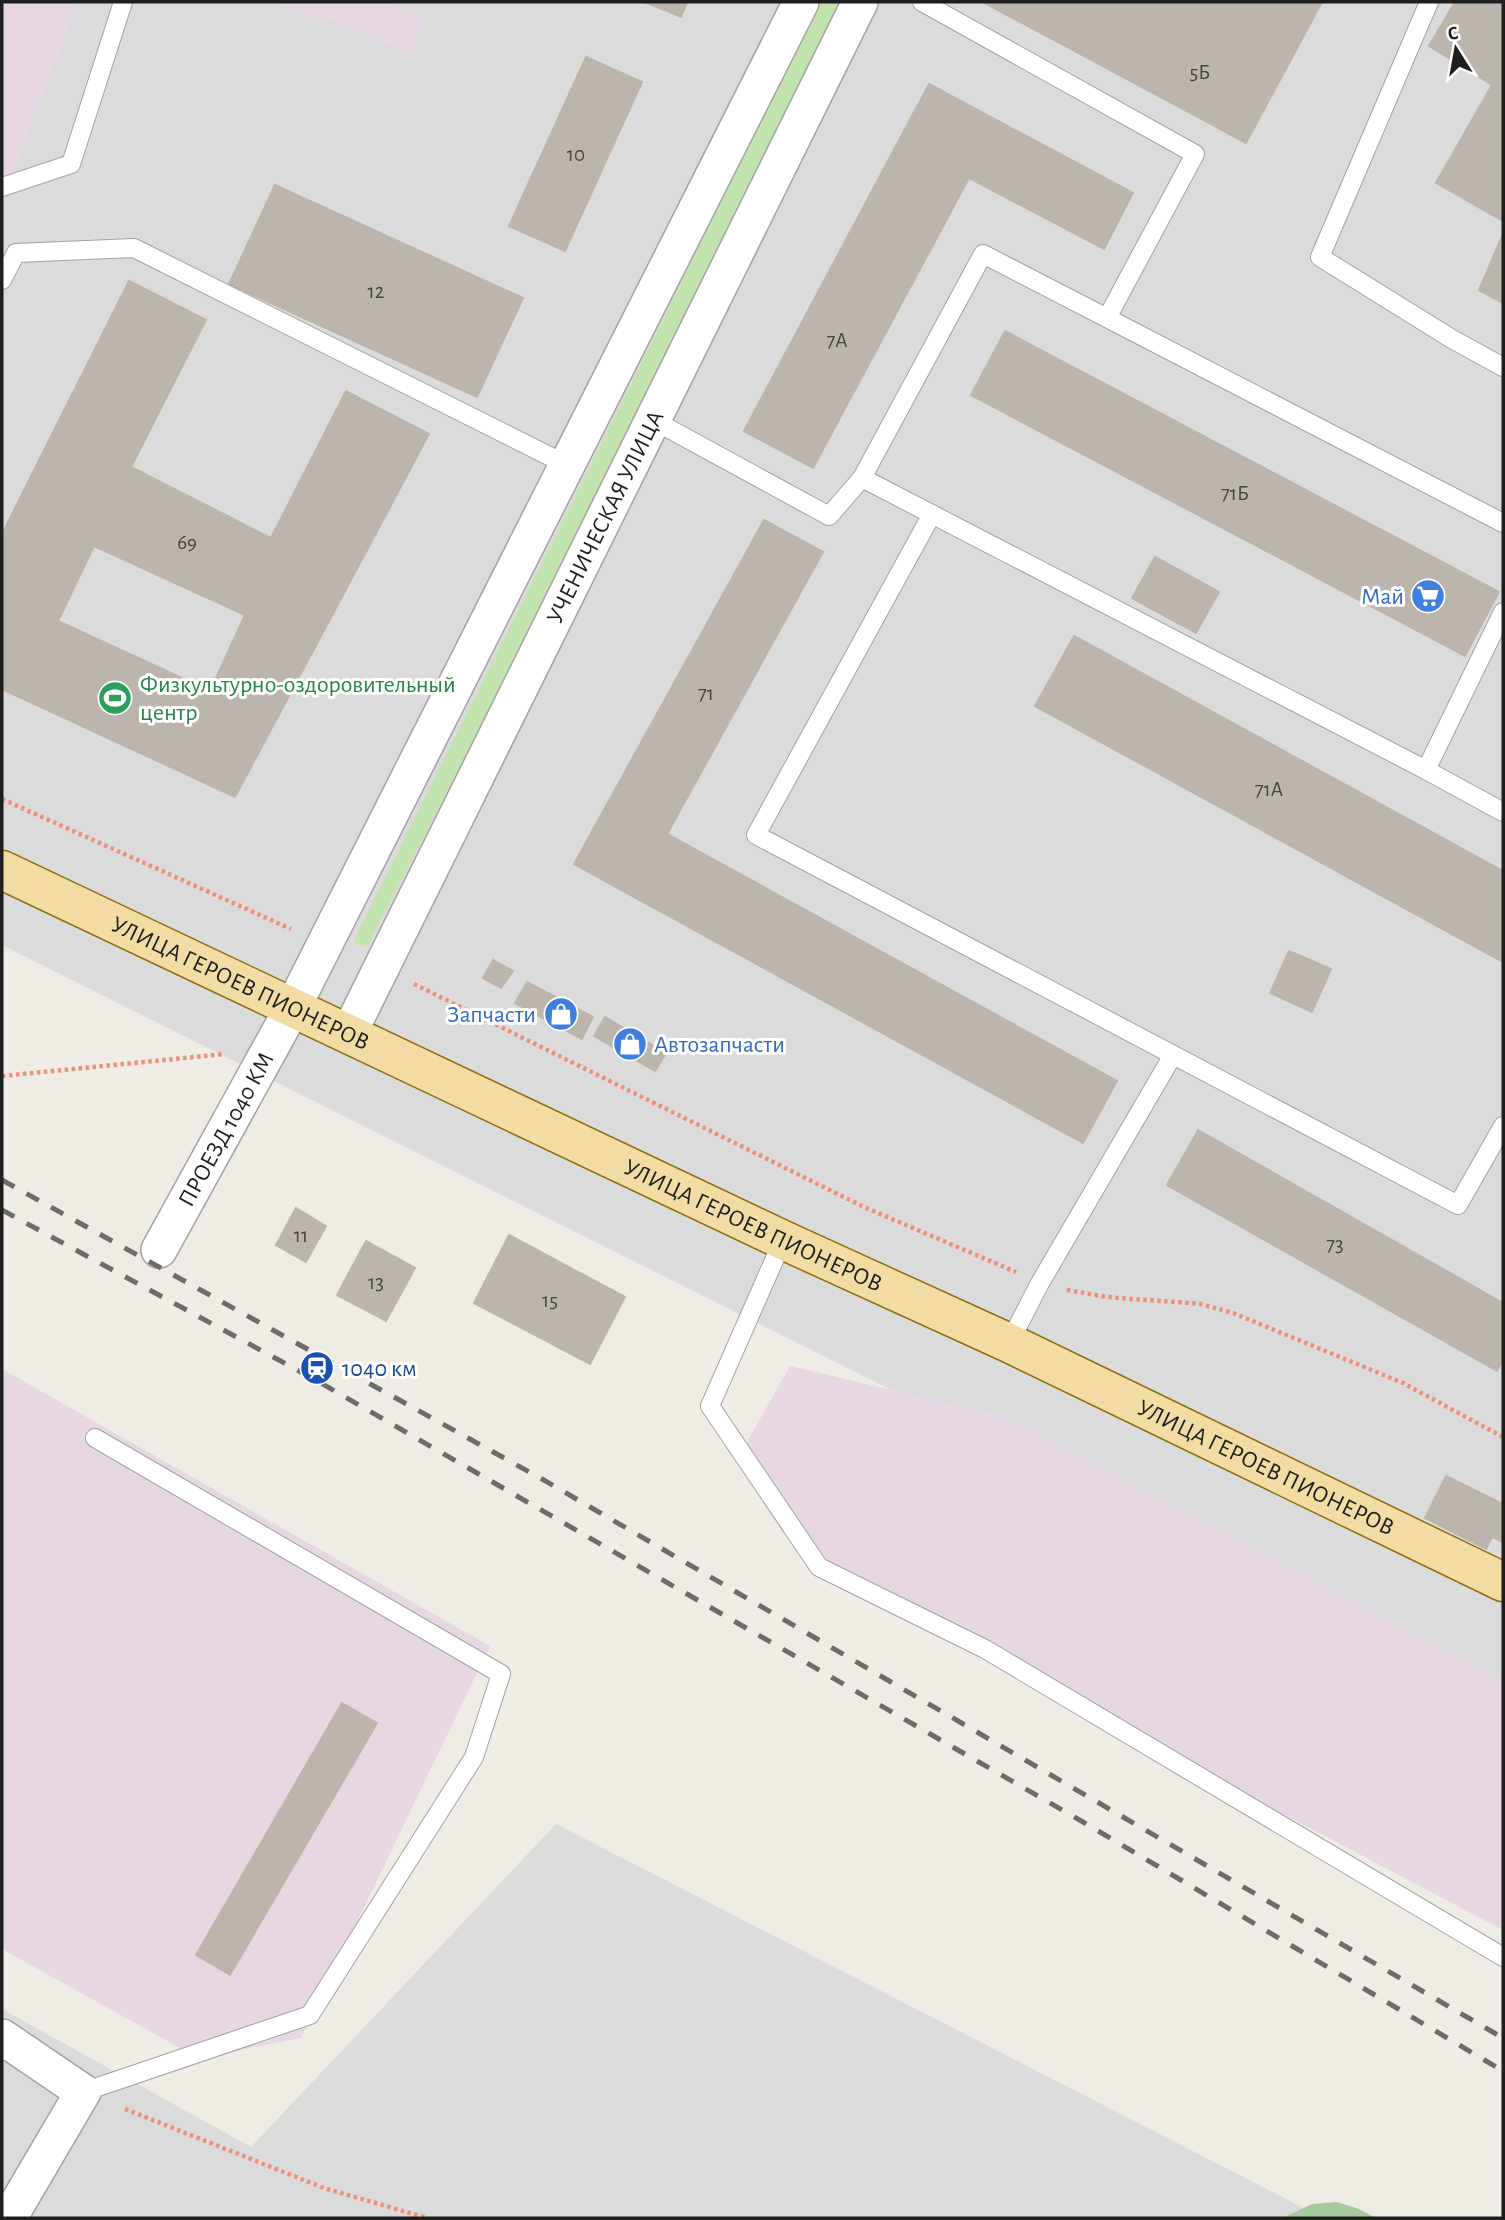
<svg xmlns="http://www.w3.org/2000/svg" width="1505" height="2220" viewBox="0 0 1505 2220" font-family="'Alegreya Sans',sans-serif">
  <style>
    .residential { fill: #dcdbdb }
    .industrial { fill: #e6d7e2 }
    .grass { fill: #c3e4af }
    .forest { fill: #a5ca9d }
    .building { fill: #bbb5ae; stroke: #beb5a8; stroke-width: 2; fill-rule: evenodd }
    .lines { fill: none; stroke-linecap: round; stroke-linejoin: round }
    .service-casing { stroke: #a2a2a2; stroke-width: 20 }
    .minor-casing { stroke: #a2a2a2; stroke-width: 38 }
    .primary-casing { stroke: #8a700d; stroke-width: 41 }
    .path { stroke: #ed9176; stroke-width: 4.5; stroke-dasharray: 3.5 3.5; stroke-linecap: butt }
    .service { stroke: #fff; stroke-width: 18 }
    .minor { stroke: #fff; stroke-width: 35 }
    .primary { stroke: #f3dba4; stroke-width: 38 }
    .rail { stroke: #6c6c6c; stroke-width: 5; stroke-dasharray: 14 14; stroke-linecap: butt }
    .labels { text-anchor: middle; stroke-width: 6; stroke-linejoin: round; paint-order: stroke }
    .number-label { font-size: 21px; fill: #454442 }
    .street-label { font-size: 24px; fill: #1e1e1e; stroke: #fff }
    .shop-label { font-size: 24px; fill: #366cbe; stroke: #fff; text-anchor: end }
    .leisure-label { font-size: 24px; fill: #27864d; stroke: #fff; text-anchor: start }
    .transit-label { font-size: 24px; fill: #164399; stroke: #fff; text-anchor: start }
  </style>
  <rect width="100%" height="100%" fill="#eeece5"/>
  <path class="residential" d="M2,2H1503V1696L2,945Z
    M556,1824L1323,2218H2V2009L251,2147Z"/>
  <path class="industrial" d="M2,2H73V16L4,194L2,193Z
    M277,2H387L422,17L424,25L410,54L328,18L325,24Z
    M790,1366L1006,1417L1503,1681V1930L809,1564L743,1449Z
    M2,1369L490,1646L301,2038L198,2058L2,1949Z"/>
  <path class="grass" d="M821,2H853L367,947L353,942Z"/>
  <path class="forest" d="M1337,2202L1359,2209L1376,2218H1283L1312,2204Z"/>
  <path class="building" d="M645,2H687L681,17Z
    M983,2H1322L1246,143Z
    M1455,2H1503V221L1436,183L1492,85L1429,46Z
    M586,57L642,82L565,251L509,226Z
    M929,84L1133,193L1104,249L969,178L813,468L744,431Z
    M275,185L523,298L477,397L229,284Z
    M1503,234V303L1479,290Z
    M129,281L206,320L131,467L271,538L346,391L429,434L235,797L2,689V534ZM94,546L245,615L210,691L58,621Z
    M1005,331L1499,592L1465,656L971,395Z
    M764,520L823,552L667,834L1117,1081L1083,1143L574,864Z
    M1155,557L1219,592L1196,633L1132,598Z
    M1074,636L1503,871V962L1035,706Z
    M1289,951L1331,969L1312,1012L1270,993Z
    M493,960L513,971L501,988L483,978Z
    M527,982L593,1017L582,1039L515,1003Z
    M605,1017L666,1053L655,1071L594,1036Z
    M1198,1130L1503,1303V1360L1497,1371L1167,1185Z
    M296,1208L326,1226L306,1262L276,1245Z
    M509,1235L625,1297L590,1364L474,1303Z
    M366,1241L415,1268L386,1321L337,1295Z
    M1446,1476L1503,1504V1542L1492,1537L1486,1549L1425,1518Z
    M342,1703L377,1723L230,1975L196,1955Z"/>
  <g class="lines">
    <g class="service-casing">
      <path id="service" d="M922,2L1195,154L1107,318L1503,523
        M1429,2L1320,257L1452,339L1503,367
        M2,187L71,164L123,2
        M2,280L16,253L134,248L567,465
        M653,420L829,516L862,478L1426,770
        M862,478L983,254L1107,318
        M932,514L756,835L1458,1205L1503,1126
        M1503,612L1426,770L1503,812
        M783,1240L710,1406L819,1567L985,1649L1503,1957
        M1009,1343L1040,1283L1173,1055
        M83,2092L310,2015L474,1757L501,1674L95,1438"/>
    </g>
    <g class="minor-casing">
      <g id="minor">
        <path id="s1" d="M349,1033L860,2"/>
        <path id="s2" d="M159,1250L293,1007L801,2"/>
        <path d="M2,2037L83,2092L9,2218"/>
      </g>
    </g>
    <g class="primary-casing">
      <g id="primary">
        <path id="s3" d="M2,870L783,1240L1009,1343L1503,1582"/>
      </g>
    </g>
    <path class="path" d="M2,799L291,929
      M414,984L864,1207L1016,1272
      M2,1076L225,1054
      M1067,1290L1107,1297L1201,1304L1233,1313L1403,1383L1503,1437
      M125,2109L324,2188L427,2218"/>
    <use href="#service" class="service"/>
    <use href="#minor" class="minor"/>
    <use href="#primary" class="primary"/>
    <path class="rail" d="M2,1180L542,1479L1503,2038
      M2,1210L312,1378L1083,1822L1503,2071"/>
  </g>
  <defs>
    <g id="supermarket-disc" transform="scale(1.75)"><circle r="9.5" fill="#3f7fe0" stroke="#fff"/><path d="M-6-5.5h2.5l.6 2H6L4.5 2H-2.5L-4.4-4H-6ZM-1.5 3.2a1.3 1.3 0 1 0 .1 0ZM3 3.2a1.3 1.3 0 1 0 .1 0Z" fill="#fff"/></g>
    <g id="stadium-disc" transform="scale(1.75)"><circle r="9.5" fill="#2e9e5b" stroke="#fff"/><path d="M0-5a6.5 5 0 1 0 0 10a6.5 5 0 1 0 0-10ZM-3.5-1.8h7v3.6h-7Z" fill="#fff"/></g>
    <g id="shop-disc" transform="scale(1.75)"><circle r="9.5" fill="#3f7fe0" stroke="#fff"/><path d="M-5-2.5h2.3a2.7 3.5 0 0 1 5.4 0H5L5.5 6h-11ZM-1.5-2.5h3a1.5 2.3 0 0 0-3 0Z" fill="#fff"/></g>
    <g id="station-disc" transform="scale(1.75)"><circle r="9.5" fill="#1a4fb4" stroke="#fff"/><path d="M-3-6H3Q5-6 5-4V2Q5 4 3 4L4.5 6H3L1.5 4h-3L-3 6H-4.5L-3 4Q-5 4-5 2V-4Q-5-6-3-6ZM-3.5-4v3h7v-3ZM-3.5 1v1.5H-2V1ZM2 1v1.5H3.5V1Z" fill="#fff"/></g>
  </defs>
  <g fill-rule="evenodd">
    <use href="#supermarket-disc" x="1428" y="596"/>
    <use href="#stadium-disc" x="115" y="698"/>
    <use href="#shop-disc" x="561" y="1014"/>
    <use href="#shop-disc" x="630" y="1044"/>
    <use href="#station-disc" x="317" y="1368"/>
  </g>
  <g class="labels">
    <g class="number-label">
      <text x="1200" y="79">5Б</text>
      <text x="576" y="161">10</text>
      <text x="376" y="298">12</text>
      <text x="837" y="347">7А</text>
      <text x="1235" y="500">71Б</text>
      <text x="187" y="549">69</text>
      <text x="706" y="700">71</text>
      <text x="1269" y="796">71А</text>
      <text x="301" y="1242">11</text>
      <text x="1335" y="1251">73</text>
      <text x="376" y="1289">13</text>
      <text x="550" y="1307">15</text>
    </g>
    <g class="street-label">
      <text dy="8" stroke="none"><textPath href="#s1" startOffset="576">УЧЕНИЧЕСКАЯ УЛИЦА</textPath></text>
      <text dy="8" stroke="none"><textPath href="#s3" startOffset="264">УЛИЦА ГЕРОЕВ ПИОНЕРОВ</textPath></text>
      <text dy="8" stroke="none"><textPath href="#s2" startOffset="138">ПРОЕЗД 1040 КМ</textPath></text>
      <text dy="8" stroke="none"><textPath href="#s3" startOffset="831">УЛИЦА ГЕРОЕВ ПИОНЕРОВ</textPath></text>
      <text dy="8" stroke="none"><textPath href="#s3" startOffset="1398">УЛИЦА ГЕРОЕВ ПИОНЕРОВ</textPath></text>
    </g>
    <g class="shop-label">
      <text x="1404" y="604">Май</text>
      <text x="536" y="1022">Запчасти</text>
      <text x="654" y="1052" text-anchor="start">Автозапчасти</text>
    </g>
    <g class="leisure-label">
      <text x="140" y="692">Физкультурно-оздоровительный<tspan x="140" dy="28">центр</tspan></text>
    </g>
    <g class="transit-label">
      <text x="342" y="1376">1040 км</text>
    </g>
  </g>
  <rect width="1505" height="2220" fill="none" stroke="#1e1e1e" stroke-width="7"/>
  <g transform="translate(1456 49) rotate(349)" stroke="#ffffff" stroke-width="5" paint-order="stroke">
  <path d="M0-5L12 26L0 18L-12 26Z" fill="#1e1e1e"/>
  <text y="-10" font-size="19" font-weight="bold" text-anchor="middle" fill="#1e1e1e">С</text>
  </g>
</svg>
